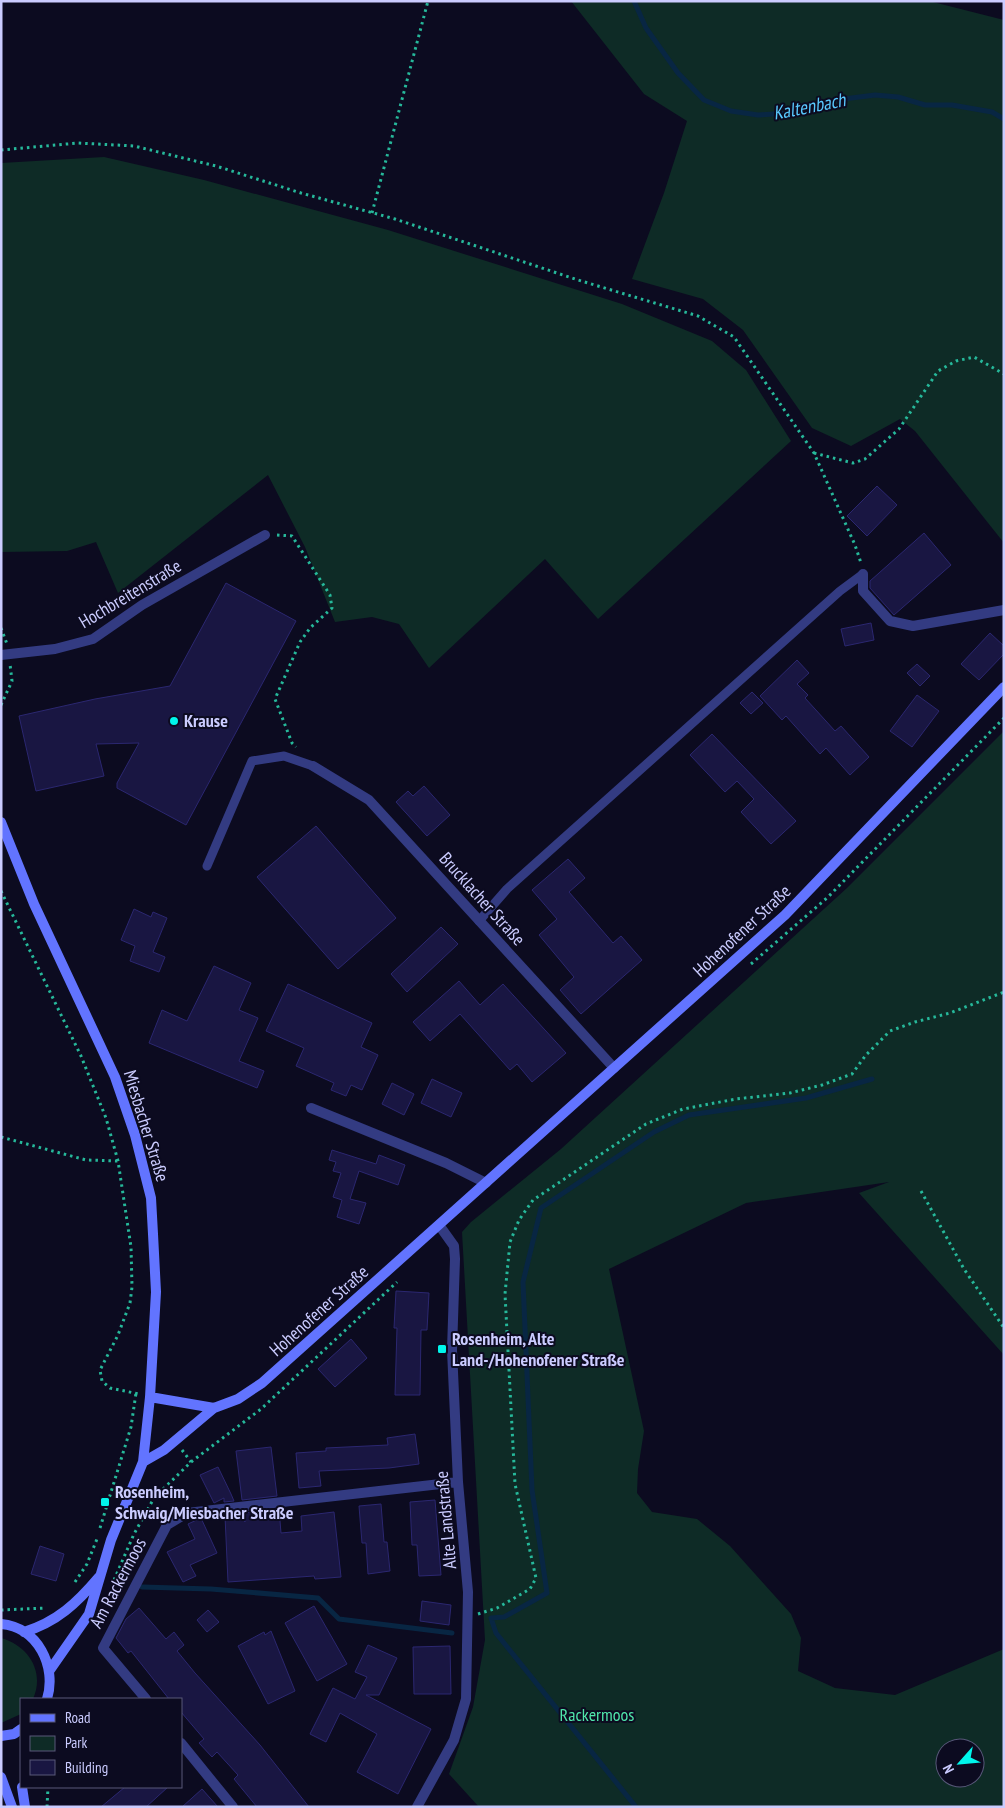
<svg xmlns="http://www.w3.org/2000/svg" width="1005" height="1808" viewBox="0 0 1005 1808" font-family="'PT Sans Narrow',sans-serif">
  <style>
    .green { fill: #0e2b26; fill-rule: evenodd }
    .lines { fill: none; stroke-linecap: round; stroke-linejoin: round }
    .stream { stroke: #082643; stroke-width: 5 }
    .building { fill: #191642; stroke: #2b2770 }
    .path { stroke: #26b89a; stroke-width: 3; stroke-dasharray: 2.5 4; stroke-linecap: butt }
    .lane { stroke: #333b82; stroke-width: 9 }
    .street { stroke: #333b82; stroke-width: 10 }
    .secondary { stroke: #6274ff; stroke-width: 10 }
    .poi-dot { fill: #00f6ec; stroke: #0c0b20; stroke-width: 2 }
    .labels { text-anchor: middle; stroke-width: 4; stroke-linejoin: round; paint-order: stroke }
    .street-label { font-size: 18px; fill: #cbccff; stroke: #0c0b20 }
    .poi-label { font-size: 18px; font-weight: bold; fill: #cbccff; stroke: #0c0b20; text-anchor: start }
    .park-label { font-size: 18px; fill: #50e6ab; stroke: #0c0b20 }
    .water-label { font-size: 19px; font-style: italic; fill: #59c9ff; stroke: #0c0b20 }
  </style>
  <rect width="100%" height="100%" fill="#0c0b20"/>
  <path class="green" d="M571,1H929L1004,20V543L915,431L900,419L851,446L812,428L743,330L703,299L632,279L664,193L687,121L644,94Z
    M104,157L204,180L388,230L622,304L712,341L746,370L791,441L598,619L545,559L429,668L399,624L372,617L335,622L305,547L268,475L118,593L96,542L67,551L1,552V163Z
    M1004,731V1355L859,1193L889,1182L746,1203L609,1269L644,1431L638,1469L637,1493L652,1512L697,1519L730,1546L791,1614L801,1638L798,1671L835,1688L895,1695L1004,1649V1807H479L449,1774L473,1707L485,1640L462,1232L471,1222L561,1149L847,888ZM945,1748H975V1778H945Z
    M1,1638C29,1646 45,1672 33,1699H21V1714L1,1723Z"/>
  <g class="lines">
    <path class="stream" d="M634,1L646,28L678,73L704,100L731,111L758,115L790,113L828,101L875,95L898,97L925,105H952L992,112L1004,119
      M142,1587L211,1589L318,1598L339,1619L452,1633
      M636,1807L496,1633L491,1618L504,1617L547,1593L532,1490L523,1282L541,1208L654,1132L689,1115L806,1098L872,1079"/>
  </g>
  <path class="building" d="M877,486L897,505L867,536L847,516Z
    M924,533L951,565L894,615L870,588V581Z
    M226,583L296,621L186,825L117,788V783L139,743L96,744L104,776L36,791L19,716L95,699L170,686Z
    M871,623L874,640L845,646L841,629Z
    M990,633L1004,646V654L979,680L961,664Z
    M797,660L809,673L797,684L808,695L805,698L835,731L841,726L869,757L850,775L826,748L820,754L786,716L782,720L760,696Z
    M917,664L930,676L920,686L907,673Z
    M752,692L763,703L751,714L740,703Z
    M917,695L939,711L912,747L890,731Z
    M712,734L796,821L771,844L741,812L754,799L737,781L725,792L690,755Z
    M424,786L450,815L427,836L396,802L408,791L413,796Z
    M316,826L396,918L338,969L257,877Z
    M568,859L585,878L569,892L613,943L621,936L642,960L581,1014L560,990L574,977L539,935L557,919L532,890Z
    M134,909L151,917L153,912L167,918L153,952L165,957L159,972L130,961L135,946L121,940Z
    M441,927L458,944L407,992L391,974Z
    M214,966L251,983L239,1010L258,1018L239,1061L264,1071L257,1088L149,1043L162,1010L187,1021Z
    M459,981L480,1005L503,984L566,1053L532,1082L517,1064L510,1070L460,1014L430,1041L413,1022Z
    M288,984L372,1023L361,1047L378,1055L362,1090L351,1085L346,1096L331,1090L334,1083L296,1066L304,1048L266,1031Z
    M432,1079L462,1093L451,1117L421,1103Z
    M392,1083L414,1094L404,1115L382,1104Z
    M332,1150L376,1164L379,1155L405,1165L398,1185L359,1171L350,1199L366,1203L359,1224L337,1217L342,1200L333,1197L341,1173L333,1171L336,1162L329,1160Z
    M396,1291L429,1293L427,1330H421L420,1395H395L397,1328H394Z
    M351,1339L367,1358L335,1387L318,1369Z
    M415,1434L419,1464L389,1468L319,1471L321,1486L299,1488L296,1453L326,1451V1448L388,1445L387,1438Z
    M271,1447L277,1496L242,1500L236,1451Z
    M218,1467L231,1494L234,1501L224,1502V1498L214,1503L200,1475Z
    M435,1500L441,1575L419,1576L417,1545H412L410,1502Z
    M381,1504L384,1542H387L390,1571L368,1574L366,1543H362L359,1506Z
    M279,1509L281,1533L302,1531L301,1516L334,1512L341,1577L315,1579L314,1576L228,1582L225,1516L241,1514L245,1522L244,1513Z
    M201,1518L217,1553L190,1565L196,1576L183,1582L167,1552L195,1539L188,1524Z
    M40,1546L64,1554L56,1581L31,1574Z
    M422,1601L451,1605L449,1625L420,1621Z
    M314,1606L347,1664L317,1681L285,1623Z
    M139,1608L166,1639L174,1632L184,1645L177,1651L195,1673L260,1745L309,1807H257L234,1779L238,1775L217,1752L212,1757L199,1743L204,1739L181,1712V1699H169L131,1651L128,1653L116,1638L126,1619Z
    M208,1610L219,1622L207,1632L197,1620Z
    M271,1631L295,1691L268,1704L238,1646L264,1632L265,1635Z
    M368,1645L397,1658L379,1695H366L431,1729L398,1794L357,1772L377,1734L340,1713L326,1742L310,1734L333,1688L355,1699L367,1677L355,1672Z
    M450,1646L451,1694H414L413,1647Z
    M125,1787H168L146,1807H101Z
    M202,1789L218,1807H182Z"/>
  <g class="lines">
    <path class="path" d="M1,150L78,143L134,146L216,166L301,193L395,219L578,280L698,316L734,337L814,453L855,545L861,563
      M372,213L428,1
      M814,453L853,463L865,459L899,429L938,371L956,361L974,357L1004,374
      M277,535L292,536L330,595L332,608L310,628L300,642L275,699L292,743L296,747
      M1,628L7,644
      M1,705L12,681L10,664
      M1,891L81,1056L106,1118L118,1161L131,1247L132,1287L130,1303L118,1335L100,1370L102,1381L110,1388L139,1394
      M751,964L828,897L1004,718
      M1,1137L86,1160L118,1161
      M921,1191L964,1269L1004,1328
      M182,1450L191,1462
      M100,1528L131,1427L136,1393
      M114,1580L134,1534L154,1498L191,1462L261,1409L397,1282
      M75,1582L87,1564L97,1539
      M1,1610L46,1608
      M478,1614L497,1608L530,1589L536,1578L515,1484L505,1294L510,1242L519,1220L533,1200L646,1124L683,1109L736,1099L790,1093L822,1085L852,1074L866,1055L890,1031L915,1022L950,1013L1004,992
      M47,1807L48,1787"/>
    <path class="lane" d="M207,866L252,761L284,756L313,766
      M479,921L507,889L840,591L863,574"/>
    <path class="street" d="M863,574V591L890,621L913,626L1004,610
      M1,655L55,649L93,639L142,605L265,535
      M313,766L369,800L614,1068
      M311,1108L446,1163L486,1183
      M146,1699L103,1648L167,1525L187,1513L458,1482
      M181,1743L233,1807
      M417,1807L454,1740L466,1699L468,1592L458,1482L452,1350L455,1259L454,1246L439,1225"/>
    <path class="secondary" d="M1,822L34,904L115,1077L135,1135L151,1198L153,1234L156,1292L150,1397L143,1462L111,1540L89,1614L50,1670
      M150,1397L214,1408L238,1399L262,1383L785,915L1004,687
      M143,1462L164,1450L214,1408
      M1,1624C38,1627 57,1667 47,1699
      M24,1632C57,1622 77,1603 99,1577
      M1,1736L14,1734L21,1729
      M1,1777L12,1807
      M22,1787L25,1807"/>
  </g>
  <g class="poi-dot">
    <circle cx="174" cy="721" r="5"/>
    <rect x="437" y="1344" width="10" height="10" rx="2.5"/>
    <rect x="100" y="1497" width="10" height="10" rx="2.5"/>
  </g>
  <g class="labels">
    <g class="street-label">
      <text transform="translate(130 594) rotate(-31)" y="6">Hochbreitenstraße</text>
      <text transform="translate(482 899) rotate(48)" y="6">Brucklacher Straße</text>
      <text transform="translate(742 931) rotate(-43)" y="6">Hohenofener Straße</text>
      <text transform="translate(146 1126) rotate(73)" y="6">Miesbacher Straße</text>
      <text transform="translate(319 1311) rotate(-42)" y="6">Hohenofener Straße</text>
      <text transform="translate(446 1520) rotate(-95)" y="6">Alte Landstraße</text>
      <text transform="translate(118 1583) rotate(-62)" y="6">Am Rackermoos</text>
    </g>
    <g class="poi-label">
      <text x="184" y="727">Krause</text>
      <text x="452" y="1345">Rosenheim, Alte<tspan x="452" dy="21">Land-/Hohenofener Straße</tspan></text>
      <text x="115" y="1498">Rosenheim,<tspan x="115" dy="21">Schwaig/Miesbacher Straße</tspan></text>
    </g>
    <g class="park-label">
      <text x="597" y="1721">Rackermoos</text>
    </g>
    <g class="water-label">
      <text transform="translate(809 106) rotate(-11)" y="7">Kaltenbach</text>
    </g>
  </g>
  <rect width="1005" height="1808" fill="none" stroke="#cbccff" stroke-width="5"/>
  <rect x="20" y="1698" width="162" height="90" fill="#0c0b20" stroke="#585879"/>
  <rect x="30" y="1714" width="25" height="8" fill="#6274ff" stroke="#585879"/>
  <text x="65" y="1723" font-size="15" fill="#cbccff">Road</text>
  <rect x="30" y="1736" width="25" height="15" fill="#0e2b26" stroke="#585879"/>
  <text x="65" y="1748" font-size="15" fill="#cbccff">Park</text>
  <rect x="30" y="1760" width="25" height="15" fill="#191642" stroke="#585879"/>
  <text x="65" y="1773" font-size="15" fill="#cbccff">Building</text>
  <g transform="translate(960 1763) rotate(243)"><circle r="24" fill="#0c0b20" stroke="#585879"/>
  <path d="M0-4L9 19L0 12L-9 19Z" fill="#00f6ec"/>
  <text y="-8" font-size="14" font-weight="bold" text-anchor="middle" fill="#cbccff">N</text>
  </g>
</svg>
